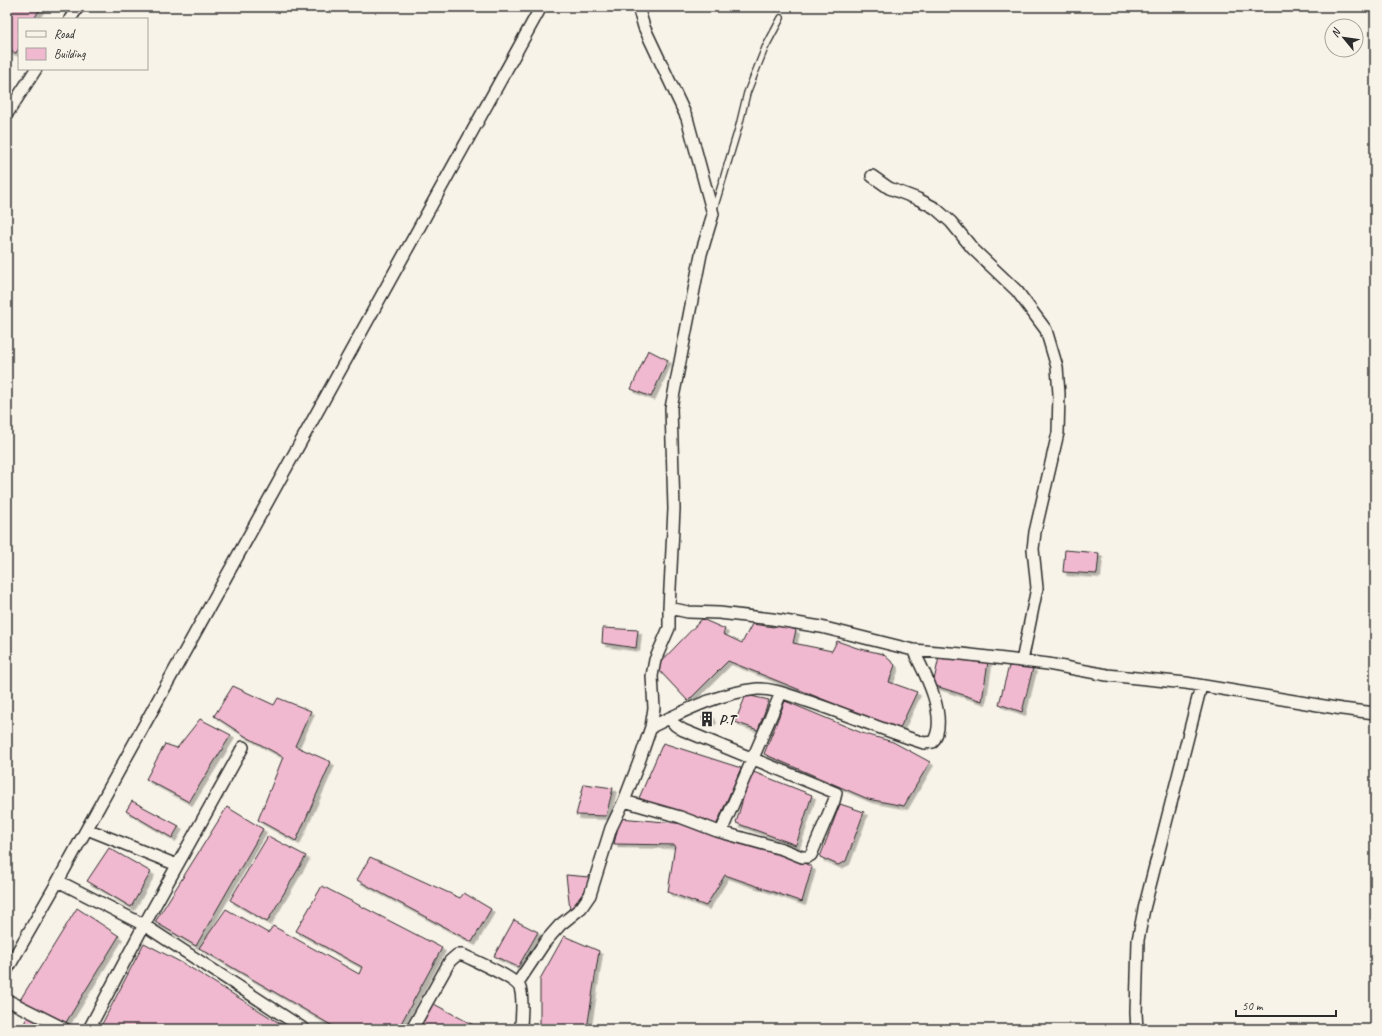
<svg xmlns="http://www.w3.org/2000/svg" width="1382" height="1036" viewBox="0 0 1382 1036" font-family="Caveat,sans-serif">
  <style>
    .building { fill: #f1b9cf; stroke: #2b2b2b; filter: url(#shadow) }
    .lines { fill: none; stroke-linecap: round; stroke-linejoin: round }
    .service-casing { stroke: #2b2b2b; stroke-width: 8 }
    .minor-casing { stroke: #2b2b2b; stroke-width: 14 }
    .service { stroke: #f7f3e8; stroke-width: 5.5 }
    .minor { stroke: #f7f3e8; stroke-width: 11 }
    .labels { text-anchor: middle; stroke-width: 3.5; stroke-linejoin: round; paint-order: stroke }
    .poi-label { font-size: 14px; font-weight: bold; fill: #2b2b2b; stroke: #f7f3e8; text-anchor: start }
  </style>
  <defs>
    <filter id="shadow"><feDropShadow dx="3.5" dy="3.5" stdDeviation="0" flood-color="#0004"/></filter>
  </defs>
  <rect width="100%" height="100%" fill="#f7f3e8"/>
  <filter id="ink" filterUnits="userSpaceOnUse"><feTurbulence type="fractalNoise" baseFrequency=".025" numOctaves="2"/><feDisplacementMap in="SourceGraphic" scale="8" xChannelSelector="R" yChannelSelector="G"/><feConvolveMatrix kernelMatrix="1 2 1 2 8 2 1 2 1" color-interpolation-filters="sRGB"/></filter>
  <g filter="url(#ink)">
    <path class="building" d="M7,7H41L34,19H19V48L16,53L7,50Z
      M648,350L668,360L651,397L631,389Z
      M1065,550L1099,553L1097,574L1063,572Z
      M702,619L725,629L723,634L742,643L752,624L774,627L777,623L796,630L793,643L832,651L837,641L857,648L883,654L895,665L889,682L917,692L899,730L728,661L688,701L656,667Z
      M603,628L638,630L636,648L602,643Z
      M939,657L988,662L982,701L933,685Z
      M1009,666L1033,668L1022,712L999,704Z
      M233,686L274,705L278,698L311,711L295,746L331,762L296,841L258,820L283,757L245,736L214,716Z
      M746,695L769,700L758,730L735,722Z
      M785,701L862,733L893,742L930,762L904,806L868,799L764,754Z
      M711,715L713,720L704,724L702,717Z
      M200,719L231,735L189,802L146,779L165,744L177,748Z
      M663,743L741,768L715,828L639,798Z
      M751,771L812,795L796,845L736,823Z
      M584,784L613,788L606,816L576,815Z
      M132,801L179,826L172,838L126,811Z
      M840,804L864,812L846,861L838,865L820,857Z
      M227,807L263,829L196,946L155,922Z
      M620,818L687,824L740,844L774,848L812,867L802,902L725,875L706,906L668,892L675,845L614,844Z
      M268,836L306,856L267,922L230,900Z
      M109,848L151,872L131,907L87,881Z
      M370,857L460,898L464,893L491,909L472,942L357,880Z
      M566,875L589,877L587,888L570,910Z
      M322,886L442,948L398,1029H336V1028L199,948L226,909L268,933L273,926L359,974L362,967L296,931Z
      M77,908L119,936L65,1024L20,1000Z
      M514,920L538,932L518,967L494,956Z
      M564,936L599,951L587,1029H535L540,1028V979Z
      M144,943L186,965L289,1029H107L101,1026Z
      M432,1003L477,1027L476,1029H417Z
      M28,1016L53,1029H21Z"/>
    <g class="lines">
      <g class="service-casing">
        <path id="service" d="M714,209L739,126L747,93L765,48L781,18"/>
      </g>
      <g class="minor-casing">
        <path id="minor" d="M638,7L644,27L687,118L713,214L701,254L671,408L674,509L669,608
          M70,19L78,7
          M7,114L36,69
          M872,176L889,188L918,199L935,208L951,222L973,249L1017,291L1046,330L1057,367L1059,394L1058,433L1035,532L1033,549L1037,588L1022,661
          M651,727C684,711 719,693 757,689C773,688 791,696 807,701C846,714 885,731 924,743L933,742C949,718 925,673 913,650
          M624,801L680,817L717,831L782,849L802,857H807L811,855L834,801L836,793L683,730L675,725L669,718
          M87,829L177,865
          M721,832L781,693
          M58,881L541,7
          M7,970L58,881L144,925L243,747
          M517,984L545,942L560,925L581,908L590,895L611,828L624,801L639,762L651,727L654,708L652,676L655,660L669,628V608L688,612L719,613L772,619L821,627L913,650L962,654L1048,664L1107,675L1186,683L1342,709L1375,713
          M7,1000L65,1029
          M89,1029L144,925L304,1029
          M412,1029L450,961L457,955H463C475,961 516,978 520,988C524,1000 521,1017 521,1029
          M1137,1029L1136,1013L1138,940L1144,909L1201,686"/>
      </g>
      <use href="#service" class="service"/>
      <use href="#minor" class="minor"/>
    </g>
  </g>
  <defs>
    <g id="building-bare" transform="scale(1.2)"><path d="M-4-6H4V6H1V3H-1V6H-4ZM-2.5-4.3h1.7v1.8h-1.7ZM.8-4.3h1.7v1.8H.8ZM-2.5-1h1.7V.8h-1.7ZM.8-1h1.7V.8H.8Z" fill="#2b2b2b" stroke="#f7f3e8" stroke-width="2.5" paint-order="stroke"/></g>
  </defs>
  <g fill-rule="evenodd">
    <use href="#building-bare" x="707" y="719"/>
  </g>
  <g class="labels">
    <g class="poi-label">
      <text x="719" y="724">P.T</text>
    </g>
  </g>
  <rect width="1382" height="1036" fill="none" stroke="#f7f3e8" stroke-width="24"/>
  <rect x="12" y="12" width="1358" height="1012" fill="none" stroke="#2b2b2b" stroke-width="1.5" filter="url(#ink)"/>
  <rect x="18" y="18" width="130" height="52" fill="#f7f3e8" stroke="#a5a39c"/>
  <rect x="26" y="31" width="20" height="6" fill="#f7f3e8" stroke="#a5a39c"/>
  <text x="54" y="38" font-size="12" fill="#2b2b2b">Road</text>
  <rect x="26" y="48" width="20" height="12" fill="#f1b9cf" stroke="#a5a39c"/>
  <text x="54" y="58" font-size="12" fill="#2b2b2b">Building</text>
  <g transform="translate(1344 38) rotate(299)"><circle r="19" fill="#f7f3e8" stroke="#a5a39c"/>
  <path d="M0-3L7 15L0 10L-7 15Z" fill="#2b2b2b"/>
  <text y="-6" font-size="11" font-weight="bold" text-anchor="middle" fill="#2b2b2b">N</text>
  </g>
  <path d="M1236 1010v6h100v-6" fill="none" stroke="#2b2b2b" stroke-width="2"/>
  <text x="1242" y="1010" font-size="12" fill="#2b2b2b" stroke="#f7f3e8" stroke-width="3" paint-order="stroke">50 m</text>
</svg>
